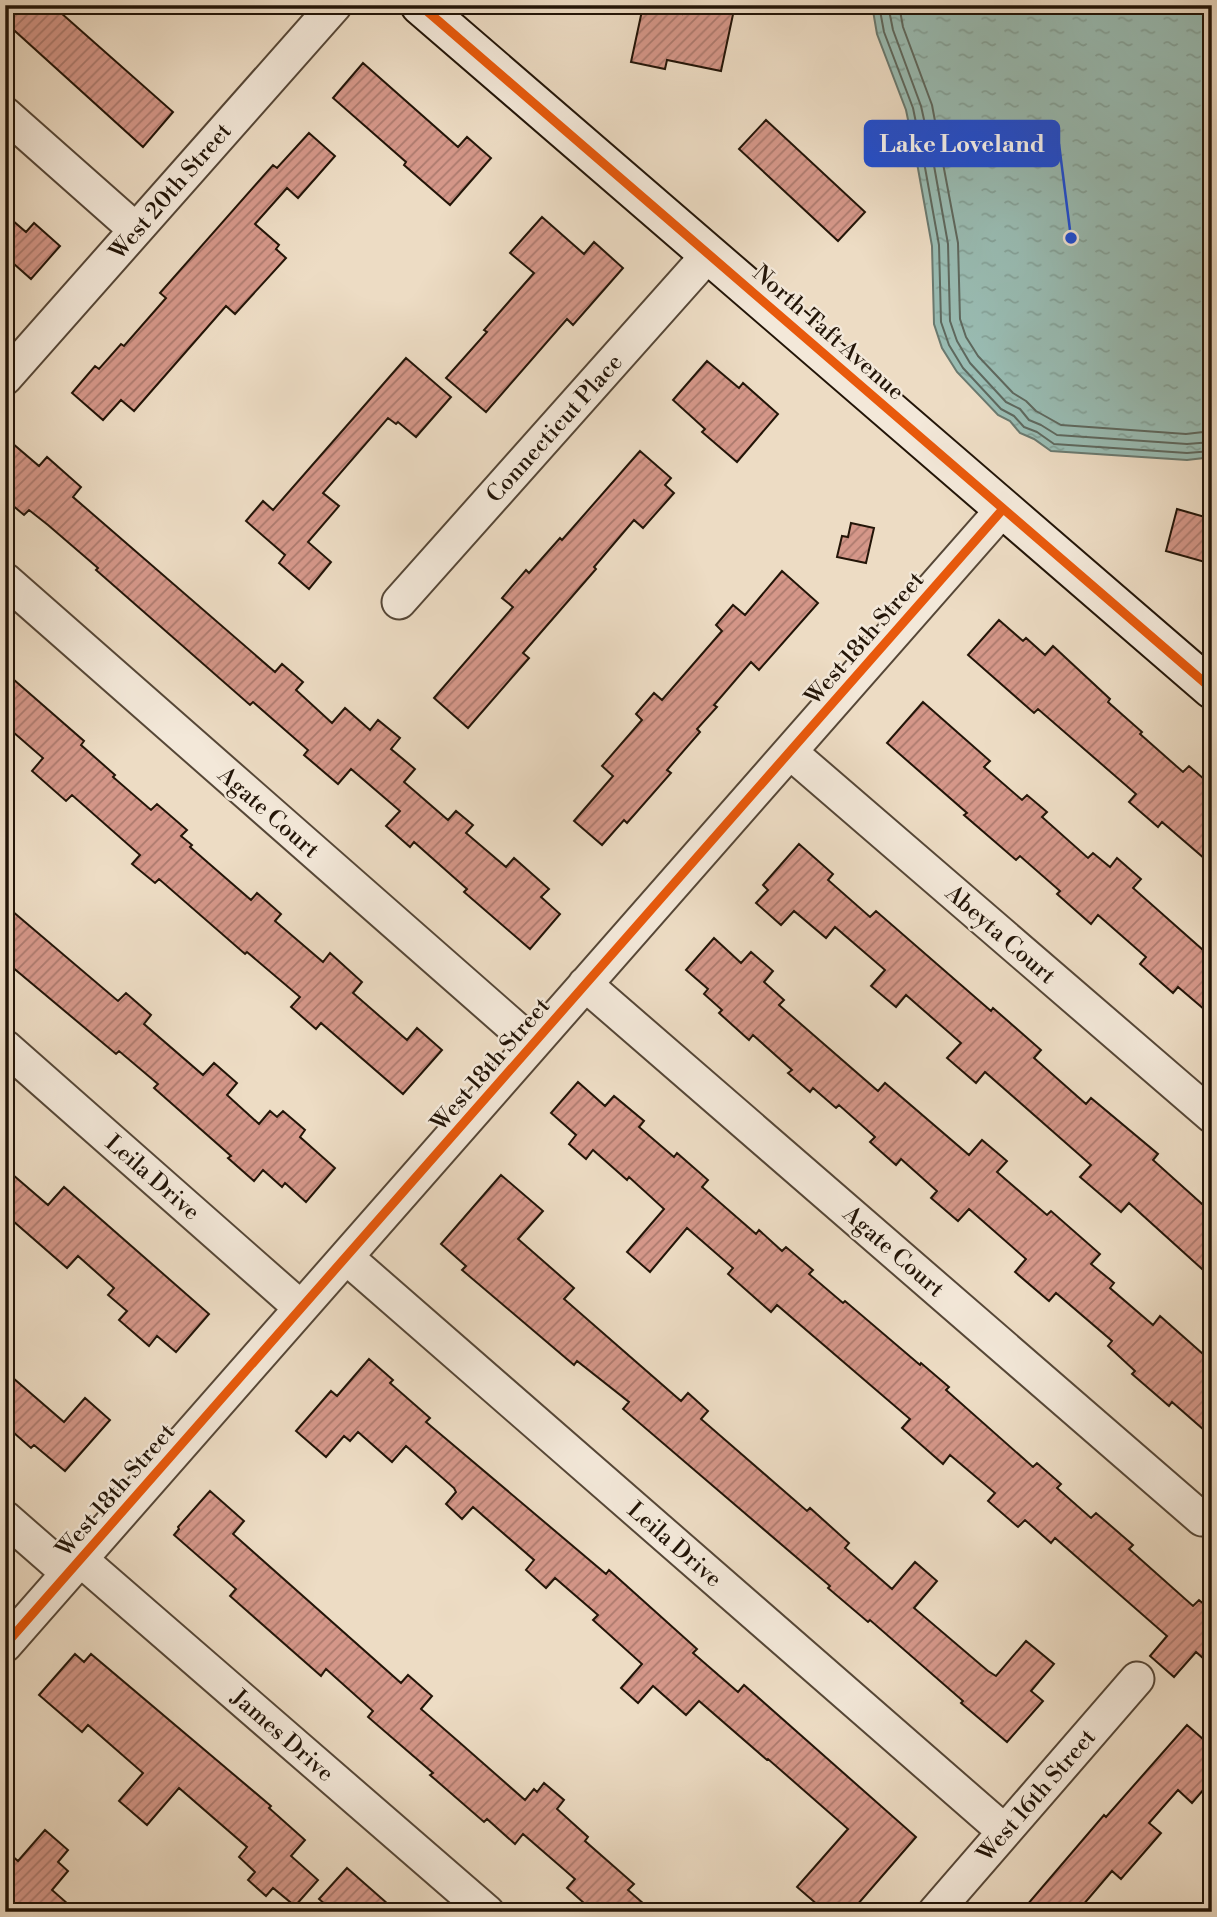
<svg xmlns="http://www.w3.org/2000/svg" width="1217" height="1917" viewBox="0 0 1217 1917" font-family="'Libre Bodoni',serif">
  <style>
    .water { fill: url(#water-ripples); stroke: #6a796f; stroke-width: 2 }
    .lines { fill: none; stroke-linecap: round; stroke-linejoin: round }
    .shore { stroke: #5e685e; stroke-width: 2 }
    .building { fill: url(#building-hatch); stroke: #231508; stroke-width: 2 }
    .minor-casing { stroke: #564737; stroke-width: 37 }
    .secondary-casing { stroke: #231508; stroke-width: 42 }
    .minor { stroke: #f3e8d9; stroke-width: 33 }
    .secondary { stroke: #f3e8d9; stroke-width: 38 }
    .cycleway-casing { stroke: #f3e8d9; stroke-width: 13 }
    .cycleway { stroke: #e8590c; stroke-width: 9 }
    .labels { text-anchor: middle; stroke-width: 5; stroke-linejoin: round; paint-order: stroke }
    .street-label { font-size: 23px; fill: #231508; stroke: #f3e8d9 }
    .leader { fill: none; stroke: #1d4ed8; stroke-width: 2.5 }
    .callout-dot { fill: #1d4ed8; stroke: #f3e8d9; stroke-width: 2.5 }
    .callout { fill: #1d4ed8; stroke: #1d4ed8; stroke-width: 2.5 }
    .callout-label { font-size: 24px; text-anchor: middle; font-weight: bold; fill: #fff }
  </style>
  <defs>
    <pattern id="water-ripples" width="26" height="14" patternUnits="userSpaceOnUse" patternTransform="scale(1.75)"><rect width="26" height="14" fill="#99bcb3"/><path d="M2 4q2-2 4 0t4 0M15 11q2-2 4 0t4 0" fill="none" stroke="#84a198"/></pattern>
    <pattern id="building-hatch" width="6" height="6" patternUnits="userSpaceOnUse" patternTransform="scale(1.75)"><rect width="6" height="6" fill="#d59789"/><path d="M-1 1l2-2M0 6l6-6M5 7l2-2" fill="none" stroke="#ac7a6e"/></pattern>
  </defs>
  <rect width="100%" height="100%" fill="#eddcc4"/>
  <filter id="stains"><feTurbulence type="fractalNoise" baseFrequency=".00286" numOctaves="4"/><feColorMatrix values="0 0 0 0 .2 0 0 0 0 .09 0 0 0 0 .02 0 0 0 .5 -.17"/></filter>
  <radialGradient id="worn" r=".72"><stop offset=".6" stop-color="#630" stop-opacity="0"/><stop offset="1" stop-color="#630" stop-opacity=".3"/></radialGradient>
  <path class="water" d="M872,5H1212V457L1187,460L1051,451L1034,439L1020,433L1010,421L998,415L957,372L942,348L934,324L932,246L917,163L906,110L877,34Z"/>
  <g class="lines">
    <path class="shore" d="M879,5L884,32L913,108L924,162L939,245L941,322L949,345L963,368L1001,409L1014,416L1024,427L1037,432L1054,444L1187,453L1212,451
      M888,5L893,30L921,106L933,160L948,244L950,321L957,341L970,363L1006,402L1020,409L1029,420L1041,425L1057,435L1187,444L1212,442
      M899,5L903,27L932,105L958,243L960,319L966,337L978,356L1013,393L1026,401L1036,411L1061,425L1186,434L1212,431"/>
  </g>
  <path class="building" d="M5,5H52L173,112L143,147L5,22Z
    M684,5H735L721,71L667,60L665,69L631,62L643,6L682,14Z
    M363,63L458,147L467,137L491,158L450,205L404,165L406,162L333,98Z
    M766,120L865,212L838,241L739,149Z
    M309,133L335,156L298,198L287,188L255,224L279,245L276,249L286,258L235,314L226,306L134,411L121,400L103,420L72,393L95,366L99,369L121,344L124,346L166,298L160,293L273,165L277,168Z
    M5,214L26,232L34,223L60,246L31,279L5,256Z
    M542,217L584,254L594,242L623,268L573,325L567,319L486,412L446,378L487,332L484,330L534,273L510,253Z
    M406,358L451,397L416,437L398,422L396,424L388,418L323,493L339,506L308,542L331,562L309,589L279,563L285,555L246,521L263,501L273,510Z
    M707,361L739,388L743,383L778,414L737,462L702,432L705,429L673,400Z
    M5,437L39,466L47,457L81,487L73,497L275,672L282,664L303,682L296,690L332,723L345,708L370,730L378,720L400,738L391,749L415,769L404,782L448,820L456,811L473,825L466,833L506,867L514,858L549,889L541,897L560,914L530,949L464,892L467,889L414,842L410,847L386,826L400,811L351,769L338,784L304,755L308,750L253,702L250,705L96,570L98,568L48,525L29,510L24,515L5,499Z
    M640,451L671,478L665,485L674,493L643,528L634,520L594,567L596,569L523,653L529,658L468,728L434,698L513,607L502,598L526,570L529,573L560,538L562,540Z
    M1177,509L1212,519V564L1166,551Z
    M851,523L874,528L866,563L837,557L842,536L848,537Z
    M782,571L818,603L759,670L751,662L714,705L717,707L697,729L700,732L667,770L671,773L627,823L624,820L602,845L574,821L613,776L602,766L642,720L636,714L654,693L662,700L722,631L716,625L733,605L745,615Z
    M999,620L1023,641L1026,638L1045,655L1053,646L1110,699L1108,702L1142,732L1140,734L1183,772L1189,766L1212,786V865L1162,822L1158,827L1129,802L1136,794L1038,709L1034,713L968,655Z
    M5,672L84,741L81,745L115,775L113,777L151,810L157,804L187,830L181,836L192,845L190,847L251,900L257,893L281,914L275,921L323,962L330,953L362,982L353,993L407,1040L417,1028L442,1050L403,1094L321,1023L316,1029L291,1007L300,997L247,952L245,954L159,879L155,883L132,864L140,855L72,795L66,801L32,771L43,758L5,725Z
    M923,702L990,761L984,767L1022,800L1027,795L1047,812L1042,817L1088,858L1093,853L1110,867L1117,858L1141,879L1133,888L1212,958V1016L1178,987L1173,993L1140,964L1146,957L1098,915L1091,924L1057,894L1060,891L1020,856L1016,860L964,815L967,813L887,743Z
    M799,844L833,874L828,880L870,917L876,911L991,1011L993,1008L1041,1050L1034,1058L1086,1104L1091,1098L1158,1154L1153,1160L1212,1213V1278L1129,1203L1121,1212L1080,1177L1091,1165L985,1072L976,1083L947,1058L961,1043L906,995L896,1007L871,986L885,970L835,927L826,938L794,911L781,925L756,903L768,890L763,885Z
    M5,905L118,1001L126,993L151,1015L144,1024L203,1075L214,1063L237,1083L227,1095L259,1124L270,1111L277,1117L283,1111L305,1130L300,1137L335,1168L306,1202L285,1183L282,1187L263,1170L254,1181L228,1158L231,1156L154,1088L158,1084L119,1051L116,1054L5,961Z
    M714,938L741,963L751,952L773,971L764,982L784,1000L779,1005L878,1091L885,1083L969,1155L982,1140L1007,1161L997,1172L1047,1215L1051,1211L1100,1254L1091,1264L1114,1283L1110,1288L1153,1325L1160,1316L1212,1362V1437L1172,1402L1169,1406L1132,1374L1135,1371L1108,1346L1112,1341L1056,1293L1049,1301L1015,1272L1026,1259L969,1209L958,1221L931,1198L937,1191L901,1159L896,1165L870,1142L875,1137L839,1105L836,1108L813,1088L810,1092L788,1073L792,1070L753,1035L749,1040L719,1013L722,1010L704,994L708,989L686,970Z
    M578,1082L605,1106L614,1096L644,1121L639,1127L674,1157L677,1153L708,1180L702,1187L756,1234L759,1230L782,1251L786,1247L813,1270L809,1274L843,1303L845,1301L920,1365L921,1363L949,1387L946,1390L1033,1467L1037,1463L1061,1484L1057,1488L1091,1518L1096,1513L1133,1545L1129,1549L1193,1606L1199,1600L1212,1611V1666L1196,1652L1174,1677L1150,1656L1167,1636L1055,1538L1051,1543L1025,1520L1018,1527L988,1501L995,1493L950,1455L943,1464L902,1428L910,1419L777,1305L771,1312L728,1274L733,1268L687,1228L650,1272L627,1252L664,1209L629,1177L627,1180L593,1150L586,1159L569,1144L576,1135L551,1113Z
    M5,1168L48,1205L64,1187L209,1314L176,1352L157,1336L149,1346L119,1320L127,1311L108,1295L114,1288L78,1256L67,1268L5,1214Z
    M501,1175L543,1211L518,1239L574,1288L564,1299L681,1401L688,1393L708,1411L701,1419L807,1511L810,1508L849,1543L845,1548L892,1589L915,1562L937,1581L914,1608L988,1671L996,1676L1026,1641L1054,1664L1031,1691L1043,1701L1007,1742L961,1703L963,1701L870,1620L868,1622L828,1588L830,1586L623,1409L629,1402L577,1361L574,1365L462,1270L466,1266L441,1244Z
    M369,1359L393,1380L390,1383L430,1418L426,1422L606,1574L609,1570L697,1649L693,1653L738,1692L744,1685L916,1837L851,1912H826L797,1887L848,1829L768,1759L767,1760L699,1701L686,1715L653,1686L638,1703L621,1688L642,1664L593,1620L598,1615L555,1578L546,1588L526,1570L534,1560L473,1507L462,1519L446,1504L456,1492L454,1488L406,1446L392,1462L358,1432L350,1441L344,1436L326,1457L296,1431L331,1391L337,1396Z
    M5,1371L64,1422L85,1398L110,1420L65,1471L34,1445L31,1448L5,1425Z
    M210,1491L244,1521L233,1534L401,1683L408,1675L432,1696L421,1709L459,1742L525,1800L534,1789L537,1792L544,1783L564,1800L557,1809L588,1837L585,1841L634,1884L628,1890L653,1912H594L567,1888L575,1879L523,1834L515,1844L487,1819L484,1822L430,1775L433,1773L368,1717L373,1711L326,1669L321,1676L230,1596L236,1589L174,1535L179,1529L178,1527Z
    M75,1654L84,1662L91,1654L271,1806L269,1808L305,1840L291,1856L318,1880L295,1906L273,1888L266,1896L248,1880L255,1872L239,1857L247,1847L179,1788L147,1825L119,1801L143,1773L88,1725L82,1732L39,1695Z
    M1187,1725L1212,1747V1780L1192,1803L1178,1790L1149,1823L1161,1833L1121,1879L1112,1871L1077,1912H1021L1104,1815L1106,1817Z
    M45,1830L68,1850L58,1862L68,1871L52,1890L77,1912H5V1850L18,1861Z
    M347,1868L397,1912H334L319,1899Z"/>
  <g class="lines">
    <g class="minor-casing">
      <path id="minor" d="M5,114L136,230
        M5,378L335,5
        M5,580L533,1044
        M399,602L709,254
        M790,752L1212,1116
        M585,984L1202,1519
        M5,1047L301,1308
        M346,1257L1004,1831
        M5,1518L68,1573
        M80,1559L487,1912
        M5,1645L1003,509
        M935,1912L1137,1679"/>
    </g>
    <g class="secondary-casing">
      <path id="secondary" d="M420,5L1212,689"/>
    </g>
    <use href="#minor" class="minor"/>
    <use href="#secondary" class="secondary"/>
    <g class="cycleway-casing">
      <path id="cycleway" d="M420,5L1212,689
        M5,1645L1003,509"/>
    </g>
    <use href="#cycleway" class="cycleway"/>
  </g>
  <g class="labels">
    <g class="street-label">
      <text transform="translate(170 191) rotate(-49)" y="8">West 20th Street</text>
      <text transform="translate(829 332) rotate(41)" y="8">North Taft Avenue</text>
      <text transform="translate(554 428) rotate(-48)" y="8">Connecticut Place</text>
      <text transform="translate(864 638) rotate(-49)" y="8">West 18th Street</text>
      <text transform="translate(269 812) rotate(41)" y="8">Agate Court</text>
      <text transform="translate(1001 934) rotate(41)" y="8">Abeyta Court</text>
      <text transform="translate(490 1064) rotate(-49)" y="8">West 18th Street</text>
      <text transform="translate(153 1177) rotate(41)" y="8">Leila Drive</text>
      <text transform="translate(894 1251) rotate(41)" y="8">Agate Court</text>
      <text transform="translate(115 1490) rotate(-49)" y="8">West 18th Street</text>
      <text transform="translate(675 1544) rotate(41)" y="8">Leila Drive</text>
      <text transform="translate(283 1735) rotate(41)" y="8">James Drive</text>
      <text transform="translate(1036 1795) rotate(-49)" y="8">West 16th Street</text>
    </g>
  </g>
  <path class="leader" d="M1071 238L1059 144"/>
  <circle class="callout-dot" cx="1071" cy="238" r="7"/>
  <rect class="callout" x="865" y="121" width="194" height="45" rx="7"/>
  <g class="callout-label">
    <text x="962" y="152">Lake Loveland</text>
  </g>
  <rect width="1217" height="1917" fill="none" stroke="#eddcc4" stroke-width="28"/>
  <rect x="7" y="7" width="1203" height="1903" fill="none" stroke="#231508" stroke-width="3.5"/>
  <rect x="14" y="14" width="1189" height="1889" fill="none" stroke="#231508" stroke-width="2"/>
  <rect width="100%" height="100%" filter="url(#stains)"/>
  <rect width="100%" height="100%" fill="url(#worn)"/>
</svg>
